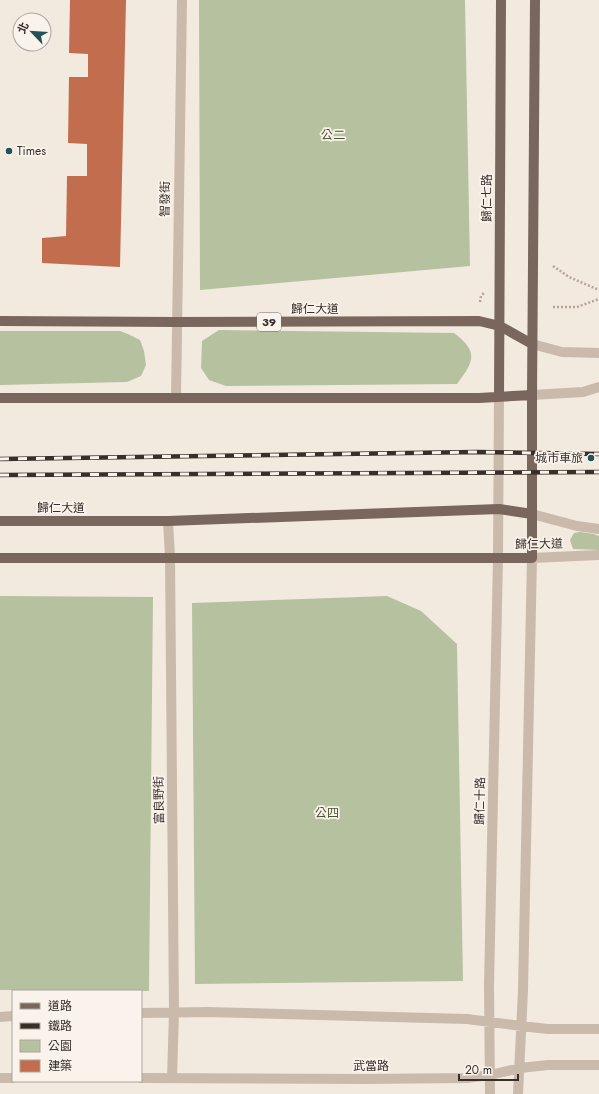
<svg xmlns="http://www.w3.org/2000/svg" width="599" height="1094" viewBox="0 0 599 1094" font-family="Jost,'Noto Sans TC',sans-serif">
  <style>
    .green { fill: #b5c19f }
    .building { fill: #c16d4e }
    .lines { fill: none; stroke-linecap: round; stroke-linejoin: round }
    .path { stroke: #b6a495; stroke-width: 2.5; stroke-dasharray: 2 2; stroke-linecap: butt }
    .minor { stroke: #cabaab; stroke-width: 10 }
    .major { stroke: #79665c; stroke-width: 10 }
    .rail-casing { stroke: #382f2a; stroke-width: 4.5 }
    .rail { stroke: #faf3ec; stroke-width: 3; stroke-dasharray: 9; stroke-linecap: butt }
    .poi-dot { fill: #215358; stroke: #faf3ec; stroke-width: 1.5 }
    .labels { text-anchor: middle; stroke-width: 3.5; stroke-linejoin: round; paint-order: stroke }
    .shield { fill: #faf3ec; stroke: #726a64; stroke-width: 1 }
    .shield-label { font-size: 11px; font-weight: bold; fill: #382f2a }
    .park-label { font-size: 12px; fill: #46562f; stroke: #faf3ec }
    .poi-label { font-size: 12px; fill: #382f2a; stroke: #faf3ec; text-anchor: start }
    .street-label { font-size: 12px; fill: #382f2a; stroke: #faf3ec }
  </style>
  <rect width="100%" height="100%" fill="#f2eadf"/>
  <path class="green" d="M199,0H465L470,266L200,290Z
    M219,330L454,333C479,352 474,361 457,384L226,386L209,380L201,368L202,341Z
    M0,331H120L128,334L140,340L144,351L146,365L141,376L127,382L0,385Z
    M580,532L594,534L599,536V550L573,549L570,540L574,533Z
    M0,596L153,597L149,991L0,990Z
    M387,596L421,611L457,644L463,981L195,984L192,603Z"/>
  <path class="building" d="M70,0H126L120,267L42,263V238L66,236L67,176H87V144L68,143L69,77H88V54L69,53Z"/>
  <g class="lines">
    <path class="path" d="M553,266L569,277L599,290
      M480,302L481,296L485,292
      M553,307H577L599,299"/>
    <path class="minor" d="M532,344L562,352L599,353
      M532,395L583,392L599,387
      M176,398L182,0
      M532,514L577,526L599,529
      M168,521L170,557L174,1012L172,1078
      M141,1013L208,1012L467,1019L521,1026L548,1029H599
      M0,1017L13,1016
      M0,1078H13
      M141,1078L365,1079L467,1078L490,1075L520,1068L548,1065H599
      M490,1094L489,986L498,558L499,396
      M518,1094L523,990L532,558L599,555"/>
    <path class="major" d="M0,321L176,322L479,321L500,326L532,344
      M499,396L501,0
      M0,398H479L532,395
      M0,521H168L499,509L532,514
      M0,558H532V395L535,0"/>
    <g class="rail-casing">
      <path id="rail" d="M0,459L476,452L599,454
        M0,475L599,472"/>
    </g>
    <use href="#rail" class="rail"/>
  </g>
  <g class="poi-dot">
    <circle cx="9" cy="151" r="4"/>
    <circle cx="591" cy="458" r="4"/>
  </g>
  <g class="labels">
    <rect class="shield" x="257" y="313" width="24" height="18" rx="3"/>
    <g class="shield-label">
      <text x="269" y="326">39</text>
    </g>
    <g class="park-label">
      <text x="333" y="139">公二</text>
      <text x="327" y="817">公四</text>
    </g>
    <g class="poi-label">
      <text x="17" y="155">Times</text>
      <text x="583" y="462" text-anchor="end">城市車旅</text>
    </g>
    <g class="street-label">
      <text transform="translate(487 198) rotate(-90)" y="4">歸仁七路</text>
      <text transform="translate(165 199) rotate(-89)" y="4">智發街</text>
      <text x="315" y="313">歸仁大道</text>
      <text x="61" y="512">歸仁大道</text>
      <text transform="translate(539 544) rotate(-1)" y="4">歸仁大道</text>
      <text transform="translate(159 800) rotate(-91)" y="4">富良野街</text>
      <text transform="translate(480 801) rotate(-89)" y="4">歸仁十路</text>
      <text x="371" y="1070">武當路</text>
    </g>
  </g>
  <rect x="12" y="990" width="130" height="92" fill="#faf3ec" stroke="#aca59e"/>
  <rect x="20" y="1003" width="20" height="6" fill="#79665c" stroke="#aca59e"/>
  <text x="48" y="1010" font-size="12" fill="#382f2a">道路</text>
  <rect x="20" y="1023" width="20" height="6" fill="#382f2a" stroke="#aca59e"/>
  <text x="48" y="1030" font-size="12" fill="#382f2a">鐵路</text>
  <rect x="20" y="1040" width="20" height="12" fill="#b5c19f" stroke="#aca59e"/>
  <text x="48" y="1050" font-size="12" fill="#382f2a">公園</text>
  <rect x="20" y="1060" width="20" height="12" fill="#c16d4e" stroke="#aca59e"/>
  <text x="48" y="1070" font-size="12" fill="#382f2a">建築</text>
  <g transform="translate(32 32) rotate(295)"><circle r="19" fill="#faf3ec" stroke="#aca59e"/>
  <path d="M0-3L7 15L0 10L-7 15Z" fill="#215358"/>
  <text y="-6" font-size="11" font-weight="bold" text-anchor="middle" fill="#382f2a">北</text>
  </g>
  <path d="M459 1074v6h59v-6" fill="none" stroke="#382f2a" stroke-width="2"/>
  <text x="465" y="1074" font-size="12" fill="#382f2a" stroke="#faf3ec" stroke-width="3" paint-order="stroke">20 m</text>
</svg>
